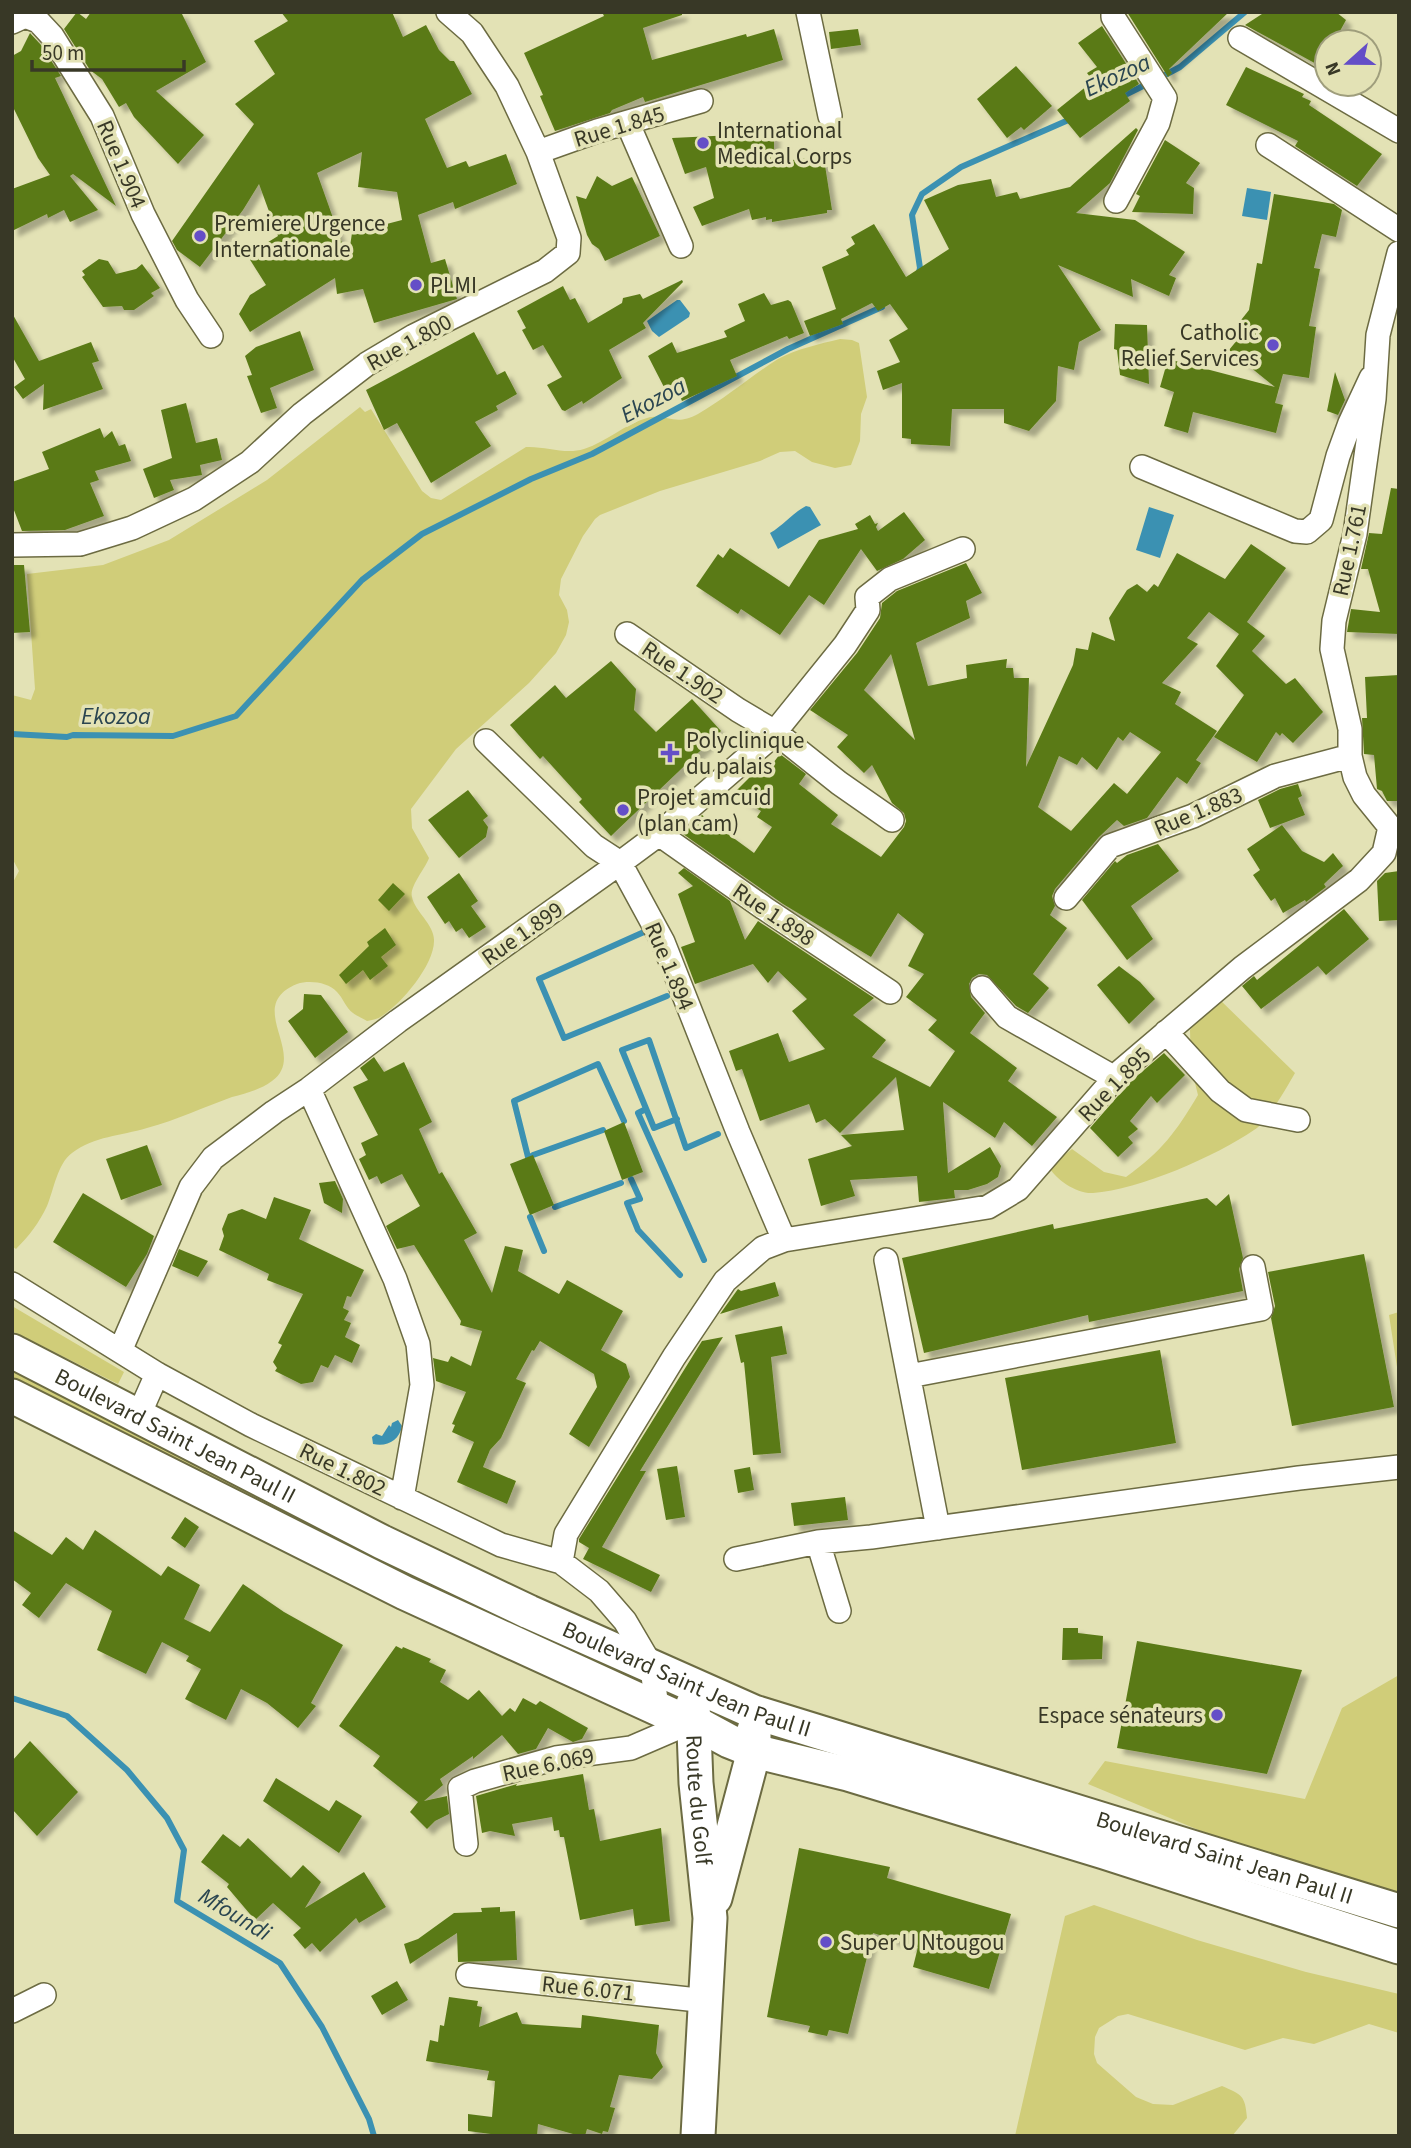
<svg xmlns="http://www.w3.org/2000/svg" width="1411" height="2148" viewBox="0 0 1411 2148" font-family="'Source Sans 3',sans-serif">
  <style>
    .green { fill: #d0cd79 }
    .water { fill: #3b91b2 }
    .lines { fill: none; stroke-linecap: round; stroke-linejoin: round }
    .stream { stroke: #3b91b2; stroke-width: 6 }
    .building { fill: #5a7a18; fill-rule: evenodd; filter: url(#shadow) }
    .street-casing { stroke: #6c6b42; stroke-width: 26 }
    .secondary-casing { stroke: #6c6b42; stroke-width: 37 }
    .street { stroke: #fff; stroke-width: 23 }
    .secondary { stroke: #fff; stroke-width: 33 }
    .poi-dot { fill: #644ec7; stroke: #e3e2b5; stroke-width: 2.5 }
    .labels { text-anchor: middle; stroke-width: 7; stroke-linejoin: round; paint-order: stroke }
    .street-label { font-size: 23px; fill: #383826; stroke: #e3e2b5 }
    .poi-label { font-size: 23px; fill: #383826; stroke: #e3e2b5; text-anchor: start }
    .water-label { font-size: 24px; font-style: italic; fill: #2a4550; stroke: #e3e2b5 }
  </style>
  <defs>
    <filter id="shadow"><feDropShadow dx="6" dy="6" stdDeviation="2" flood-color="#0004"/></filter>
  </defs>
  <rect width="100%" height="100%" fill="#e3e2b5"/>
  <path class="green" d="M840,339L852,340L859,343L867,397L861,414L860,441L851,465L835,468L812,462L795,451L780,452L760,461L660,491L600,515L595,519L583,536L561,579L559,595L567,610L569,622L566,635L556,653L529,683L456,749L411,809L412,828L429,858C425,869 409,887 412,897C415,912 435,925 434,941C434,965 402,1003 382,1016C378,1019 372,1020 367,1021C363,1018 356,1016 353,1013C346,1008 343,998 337,992C328,982 309,980 297,984C243,1006 309,1054 272,1081C260,1090 246,1093 232,1097C204,1107 177,1120 147,1128C120,1136 95,1136 72,1153C57,1164 54,1190 47,1206C39,1223 29,1236 16,1249L12,1246V884L19,871L12,858V695L31,700L35,689L27,574L103,565L169,540L267,480L360,407L365,412L371,409L422,491L431,498L441,500L526,447C546,446 565,455 584,449C606,442 625,424 647,418C668,413 674,427 698,414C726,398 751,376 778,359C797,349 819,344 840,339Z
    M1216,996L1295,1073C1287,1087 1267,1122 1254,1130C1216,1156 1139,1190 1093,1193C1077,1194 1056,1180 1049,1167L1072,1149L1104,1172L1126,1177C1162,1151 1176,1132 1198,1095L1191,1067L1190,1030Z
    M12,1306L124,1372L118,1384L12,1331Z
    M1399,1312V1380L1389,1315Z
    M12,1368L530,1637L125,1437L12,1377Z
    M1399,1675V1896L1201,1831L1088,1784L1105,1761L1305,1799L1342,1708Z
    M1094,1905L1197,1940L1306,1972L1399,1994V2033L1369,2024L1314,2044L1283,2038L1245,2050L1128,2014L1118,2016L1099,2028L1095,2037L1094,2054L1097,2063L1136,2097L1153,2104L1173,2105L1222,2086C1242,2095 1245,2095 1247,2118L1232,2136H1015L1065,1916Z"/>
  <path class="water" d="M1247,188L1271,192L1267,220L1242,216Z
    M677,300H680L690,313L689,317L659,337L652,331L647,321Z
    M806,506L810,507L821,525L778,549L770,533C784,525 791,514 806,506Z
    M1149,507L1174,515L1160,558L1136,550Z
    M398,1420L402,1426C399,1441 387,1447 373,1444L372,1437L376,1434L382,1436L389,1425L391,1427L392,1423Z"/>
  <g class="lines">
    <path class="stream" d="M1165,75L1180,67L1245,12
      M1121,97L1149,83
      M918,276L920,268L912,215L922,194L961,167L1073,118
      M12,734L67,737L73,735L173,736L236,716L362,580L422,534L531,479L592,454L788,349L882,307
      M644,932L539,979L564,1038L667,996
      M646,1109L638,1113L704,1260
      M677,1119L654,1128L622,1050L649,1040L686,1148L718,1134
      M533,1155L603,1130
      M528,1157L514,1101L598,1064L624,1121
      M631,1179L640,1199L627,1203L638,1230L680,1275
      M555,1207L621,1183
      M530,1217L544,1251
      M12,1698L67,1716L127,1770L167,1818L184,1850L177,1901L280,1963L322,2027L369,2119L374,2136"/>
  </g>
  <path class="building" d="M77,12L86,19L91,12H181L206,62L156,91L204,135L178,164L134,117L126,103L119,107L102,79L90,70L64,29Z
    M281,12H392L403,37L426,25L439,50L450,61H454L472,94L425,119L447,168L466,161L469,167L506,154L517,184L455,209L453,202L418,215L431,263L445,259L457,299L374,323L363,289L337,294L335,278L250,332L239,314L250,295L266,285L247,255L278,236L259,184L243,210L200,267L177,250L172,241L254,124L235,104L275,74L254,41L288,21ZM362,152L358,187L397,192L402,220L352,233L348,260L317,173Z
    M602,12H682V15L643,28L652,60L746,34L747,37L774,29L783,60L645,102L643,97L612,110L610,113L555,131L540,96L543,95L524,53L604,16Z
    M1127,12H1229L1169,69L1172,73L1168,77Z
    M1265,12H1336L1346,20L1334,42H1327V53L1320,66L1245,25Z
    M1102,26L1139,84L1125,93L1130,101L1080,138L1057,110L1093,81L1087,73L1097,67L1078,43Z
    M858,29L861,45L831,49L829,32Z
    M30,33L41,45L61,76L55,78L116,206L73,174L70,176L98,210L70,222L64,210L48,218L47,214L12,231V189L50,175L38,158L12,105V56L21,51Z
    M1016,66L1052,106L1024,130L1021,127L1007,138L977,99Z
    M1246,67L1304,94L1302,97L1311,101L1309,105L1382,154L1357,186L1295,146L1298,141L1226,105Z
    M1136,128L1138,130L1110,183L1076,213L1135,220L1185,252L1169,275L1176,278L1169,296L1131,279L1133,297L1058,265L1101,330L1079,342L1074,370L1058,366L1056,401L1029,431L1004,423V409H952L950,446L911,444V439L902,438V383L883,390L877,371L900,362L889,340L908,329L890,304L878,311L872,303L841,319L843,324L810,336L804,321L836,309L822,267L849,255L846,250L855,244L851,237L874,224L906,277L949,249L924,200L958,185L991,179L996,197L1017,192L1020,199L1070,187Z
    M774,133V162L819,157V160L824,159L832,210H827V213L772,222V219L766,220V217L752,220L749,209L702,226L693,207L714,198L706,167L685,174L672,138Z
    M1165,140L1200,163L1186,183L1194,188L1193,214L1132,212L1140,196L1136,194Z
    M597,176L612,186L632,177L660,236L605,261L599,249L592,244L587,235L576,196L586,199Z
    M1274,194L1334,204L1342,210L1336,237L1322,234L1314,268L1320,269L1309,326L1316,327L1309,378L1283,374L1275,403L1283,405L1276,433L1193,412L1188,433L1164,426L1174,392L1160,387L1168,359L1275,387L1229,350L1238,339L1230,334L1249,310L1257,263L1262,264Z
    M99,259L108,261L116,274L136,269L142,264L160,288L151,293L154,296L134,310H124L122,306L103,307L82,277L85,275L82,271Z
    M682,280L683,282L643,323L646,328L609,350L622,378L583,404L582,401L565,411L562,410L547,385L562,377L543,345L533,350L522,330L526,328L517,311L563,286L570,300L575,298L588,323L622,303L623,298L640,294L643,299Z
    M764,293L771,305L788,300L791,302L804,333L789,339L787,336L730,360L737,376L682,401L676,387L666,391L648,356L672,342L677,353L727,337L724,331L745,321L738,304Z
    M12,313L39,361L91,342L99,361L92,363L103,389L43,410L44,384L23,399L14,387L25,379L12,356Z
    M1115,324L1147,325L1149,384L1120,375L1117,350L1114,349Z
    M300,331L314,370L270,388L277,408L261,413L247,376L252,375L245,356L256,347Z
    M474,332L497,375L505,371L517,394L496,406L498,410L475,422L491,446L431,483L397,423L384,430L366,390Z
    M1335,372L1345,400L1338,415L1327,411Z
    M186,403L196,443L217,438L222,460L200,465L202,475L170,480L174,490L154,498L143,469L172,458L161,410Z
    M100,428L104,438L112,431L119,446L125,444L131,461L95,471L99,480L90,483L104,516L65,530L22,531L12,505V482L49,469L42,452Z
    M1391,488L1399,489V634L1347,632L1351,609L1380,612L1368,569H1361L1369,533L1382,534Z
    M904,512L925,540L903,559L877,571L861,549L824,605L809,595L780,635L741,609L738,614L696,586L718,554L723,558L730,548L789,587L819,540L858,529L855,524L870,515L875,524L878,523L876,527L878,531Z
    M1251,544L1286,568L1247,622L1265,636L1252,651L1286,684L1295,678L1323,712L1293,743L1282,733L1280,736L1276,732L1257,762L1214,737L1244,695L1216,666L1239,634L1209,612L1187,638L1198,644L1162,683L1181,692L1175,704L1217,731L1196,760L1201,763L1187,784L1177,777L1147,818L1124,826L1117,820L1099,837L1055,889L1052,896L1055,906L1050,915L1067,928L1033,974L1049,988L1028,1013L1016,1006L987,975L979,974L972,978L969,984L971,997L985,1013L970,1033L1017,1068L1008,1081L1057,1117L1032,1146L1004,1122L995,1138L943,1102L948,1173L990,1147L1001,1166L998,1177L987,1184L968,1190H954L955,1198L919,1202L917,1176L850,1180L855,1196L821,1206L808,1159L852,1146L841,1135L904,1130L896,1077L840,1133L825,1119L816,1123L809,1104L760,1121L742,1069L736,1071L729,1051L778,1033L789,1062L825,1049L792,1011L807,999L778,971L768,983L753,964L695,984L681,947L695,942L678,894L693,886L678,873L684,868L730,901L745,940L758,921L874,998L853,1015L886,1040L872,1057L930,1087L955,1051L928,1030L937,1020L906,997L924,974L908,966L924,934L898,913L871,957L783,904L683,834L702,815L754,853L772,827L757,817L761,811L733,794L760,767L767,771L780,754L806,774L799,784L838,815L831,824L881,857L904,827L906,821L904,813L892,803L872,765L864,773L837,747L848,735L810,710L857,653L880,618L882,603L897,591L966,563L982,593L966,601L970,618L916,643L928,686L967,678L966,665L1007,659L1006,668H1013L1014,678H1029L1026,767L1073,665L1076,648L1088,650L1092,632L1115,641L1109,618L1127,590L1137,584L1147,592L1154,584L1158,587L1177,553L1225,579ZM891,654L915,740L864,690ZM1130,732L1161,752L1127,794L1114,783L1071,831L1038,807L1059,756L1077,765L1082,757L1097,770L1118,737L1123,741Z
    M12,565H24L30,632L12,633Z
    M611,661L636,689L634,710L656,732L692,699L721,731L611,836L579,802L582,799L543,756L540,759L510,725L555,685L566,698Z
    M1399,675V801H1387L1382,791L1377,789L1374,755L1364,754L1362,718H1367L1365,677Z
    M1298,784L1302,796L1298,798L1305,815L1270,828L1258,800L1280,789Z
    M468,790L488,816L483,820L488,827L486,837L459,858L428,820Z
    M1282,825L1302,851L1324,862L1333,853L1343,866L1324,884L1326,887L1306,902L1305,900L1283,913L1275,898L1271,901L1253,875L1260,870L1247,849Z
    M1158,844L1179,871L1131,906L1153,939L1127,960L1082,900L1115,861L1117,863L1127,855Z
    M1399,871V920L1379,921L1377,881L1385,873Z
    M459,873L478,901L471,906L486,927L469,938L462,928L456,932L449,921L445,924L427,897Z
    M393,883L405,894L389,911L378,900Z
    M1344,909L1369,939L1326,975L1318,966L1261,1009L1242,986L1254,976L1257,980Z
    M385,928L396,945L381,957L388,966L370,980L363,970L346,984L339,975L369,946L367,942Z
    M1119,966L1140,982L1155,999L1129,1024L1097,985Z
    M304,994L321,995L348,1032L315,1058L288,1021L303,1009Z
    M1164,1053L1185,1075L1157,1103L1151,1096L1130,1121L1138,1129L1128,1137L1133,1143L1118,1157L1090,1128L1131,1081Z
    M374,1057L384,1072L404,1062L432,1122L419,1129L439,1174L442,1172L477,1233L464,1240L492,1293L505,1246L523,1250L518,1271L559,1294L567,1280L623,1311L601,1350L626,1364L630,1377L589,1447L569,1434L597,1387L594,1374L540,1341L534,1351L532,1350L516,1379L526,1383L501,1438L490,1450L483,1467L516,1481L507,1504L457,1482L474,1442L452,1432L455,1425L452,1424L466,1392L436,1381L433,1358L448,1362L451,1356L471,1366L482,1331L460,1325L461,1321L414,1245L397,1249L386,1226L420,1206L402,1174L381,1184L377,1176L369,1180L359,1159L366,1155L361,1143L378,1135L353,1087L368,1080L360,1068Z
    M624,1122L643,1172L622,1180L604,1131Z
    M147,1145L162,1185L121,1200L106,1159Z
    M533,1155L554,1205L530,1215L510,1164Z
    M335,1181L343,1199L342,1213L324,1203L319,1183Z
    M83,1193L154,1236L147,1254L126,1287L53,1242Z
    M1229,1194L1243,1258L1239,1269L1243,1291L1089,1322L1088,1315L924,1353L902,1258L1053,1224L1054,1229L1207,1198L1216,1206Z
    M274,1197L311,1210L299,1239L364,1270L351,1297L347,1296L343,1308L349,1311L344,1320L351,1323L345,1337L360,1345L352,1363L335,1355L328,1368L321,1365L313,1382L301,1384L275,1371L277,1368L273,1362L282,1345L278,1343L303,1294L267,1280L269,1274L219,1250L224,1236L222,1229L228,1214L242,1209L266,1219Z
    M179,1249L208,1261L198,1277L172,1266Z
    M1364,1254L1394,1407L1292,1426L1271,1318L1275,1306L1268,1272Z
    M775,1282L779,1296L720,1314L738,1289L741,1291Z
    M782,1326L787,1354L771,1357L781,1453L753,1455L744,1362L741,1363L735,1335Z
    M723,1337L640,1471H646L602,1547L660,1575L651,1592L583,1559L589,1548L579,1542V1539L702,1341Z
    M1160,1350L1176,1443L1022,1470L1005,1378Z
    M677,1466L685,1517L666,1520L657,1469Z
    M750,1467L754,1490L738,1493L734,1470Z
    M845,1497L848,1520L794,1526L791,1503Z
    M185,1517L199,1527L185,1548L171,1538Z
    M12,1530L52,1555L66,1537L83,1550L95,1530L161,1576L168,1566L200,1585L184,1619L210,1632L243,1584L284,1612L343,1645L311,1703L316,1706L298,1728L267,1703L241,1689L226,1720L185,1699L201,1669L186,1661L189,1656L162,1642L146,1674L97,1650L112,1611L66,1583L39,1618L22,1605L31,1593L12,1579Z
    M1063,1628H1078V1633L1103,1636L1102,1659L1062,1660Z
    M1137,1641L1302,1670L1267,1774L1117,1748Z
    M396,1646L402,1649L403,1647L431,1659L429,1662L446,1670L440,1682L468,1700L479,1690L502,1716L510,1708L515,1712L523,1698L536,1705L540,1701L588,1728L582,1739L573,1742L548,1728L536,1749L518,1754L502,1735L473,1759V1756L440,1779L443,1785L424,1801L447,1796L449,1814L435,1821L427,1829L410,1812L418,1802L373,1766L380,1756L339,1726Z
    M30,1741L78,1792L37,1836L12,1809V1761Z
    M583,1774L589,1810L594,1809L600,1841L661,1828L670,1921L635,1926L633,1909L580,1920L564,1837H560L559,1830L554,1831L552,1817L512,1824L515,1836L490,1831L482,1833L476,1796L517,1784L516,1786Z
    M276,1778L329,1811L336,1800L362,1816L339,1853L263,1801Z
    M223,1834L240,1847L248,1838L291,1878L303,1865L321,1882L305,1908L364,1872L386,1907L359,1923L356,1918L320,1952L312,1943L305,1949L293,1935L301,1928L273,1903L255,1920L227,1887L229,1884L201,1862Z
    M799,1848L890,1867L887,1878L1011,1914L989,1989L913,1967L918,1947L873,1933L848,2034L829,2030L827,2036L808,2032L810,2026L767,2017Z
    M500,1907V1912L515,1911L517,1960L458,1962L457,1933L410,1964L404,1944L418,1939L454,1913L482,1912L481,1908Z
    M397,1981L408,2000L382,2015L371,1996Z
    M449,1997L478,2001L477,2006L482,2007L479,2027L517,2012L522,2024L581,2028L582,2015L659,2025L656,2053L663,2067L652,2079L619,2075L610,2107L615,2108L608,2132L603,2131L602,2134L587,2129L585,2136H580L538,2124L537,2136H506L468,2131V2114L492,2117L495,2081L487,2080L489,2071L426,2061L430,2040L438,2042L440,2025L444,2026Z"/>
  <g class="lines">
    <g class="street-casing">
      <path id="street" d="M808,12L830,116
        M1113,12V17L1165,98L1158,123L1116,201
        M12,22L25,16L38,21L52,36L102,116L143,214L187,300L211,336
        M1240,38L1399,131
        M628,124L681,246
        M1268,145L1399,230
        M538,152L597,131L701,101
        M1399,253L1378,335L1374,399L1355,534L1334,621L1332,649L1350,729V756L1355,777L1364,795L1390,827L1399,830
        M1142,467L1295,531L1307,532L1321,520L1338,456L1350,423L1371,378
        M12,545L80,544L132,528L194,499L250,462L302,414L367,364L414,336L545,271L568,253L569,238L538,152L507,86L472,33L448,12
        M627,634L738,710L775,732L839,783L892,820
        M486,741L594,846L620,863L663,942L738,1132L784,1240
        M659,834L764,908L890,992
        M1066,898L1110,846L1193,816L1275,776L1350,756
        M982,988L1007,1017L1115,1078
        M1166,1032L1220,1091L1246,1110L1298,1120
        M309,1089L395,1279L418,1344L422,1385L402,1498
        M886,1260L938,1528
        M12,1284L157,1374L251,1425L501,1545L561,1562L599,1591L625,1621L652,1667L657,1709
        M120,1351L191,1187L213,1158L274,1112L309,1089L398,1021L620,863L659,834L770,738L845,645L868,610L867,597L890,579L963,549
        M909,1376L1261,1309L1253,1267
        M138,1417L157,1374
        M818,1542L839,1611
        M736,1559L818,1542L871,1537L1299,1478L1399,1467
        M561,1562L566,1534L674,1357L725,1281L763,1248L784,1240L988,1207L1018,1189L1121,1071L1242,968L1359,880L1384,853L1390,827
        M466,1844L460,1788L475,1781L556,1758L631,1748L689,1723
        M468,1975L707,2001
        M12,2011L44,1995"/>
    </g>
    <g class="secondary-casing">
      <g id="secondary">
        <path id="s1" d="M12,1351L382,1542L529,1612L754,1712L1399,1911"/>
        <path d="M12,1396L405,1593L689,1723L694,1722L729,1741L754,1751L848,1774L1104,1852L1399,1947"/>
        <path id="s2" d="M693,1704L696,1783L710,1918L698,2136"/>
        <path d="M715,1898L754,1751V1730"/>
      </g>
    </g>
    <use href="#street" class="street"/>
    <use href="#secondary" class="secondary"/>
  </g>
  <g class="poi-dot">
    <circle cx="703" cy="143" r="7"/>
    <circle cx="200" cy="236" r="7"/>
    <circle cx="416" cy="285" r="7"/>
    <circle cx="1273" cy="345" r="7"/>
    <path d="M666.5 742.5h7v7h7v7h-7v7h-7v-7h-7v-7h7z"/>
    <circle cx="623" cy="810" r="7"/>
    <circle cx="1217" cy="1715" r="7"/>
    <circle cx="826" cy="1942" r="7"/>
  </g>
  <g class="labels">
    <g class="street-label">
      <text transform="translate(619 126) rotate(-17)" y="8">Rue 1.845</text>
      <text transform="translate(122 164) rotate(67)" y="8">Rue 1.904</text>
      <text transform="translate(409 342) rotate(-29)" y="8">Rue 1.800</text>
      <text transform="translate(1349 550) rotate(-78)" y="8">Rue 1.761</text>
      <text transform="translate(683 672) rotate(34)" y="8">Rue 1.902</text>
      <text transform="translate(1198 811) rotate(-23)" y="8">Rue 1.883</text>
      <text transform="translate(774 914) rotate(34)" y="8">Rue 1.898</text>
      <text transform="translate(522 933) rotate(-35)" y="8">Rue 1.899</text>
      <text transform="translate(670 966) rotate(67)" y="8">Rue 1.894</text>
      <text transform="translate(1114 1084) rotate(-46)" y="8">Rue 1.895</text>
      <text dy="8" stroke="none"><textPath href="#s1" startOffset="184">Boulevard Saint Jean Paul II</textPath></text>
      <text transform="translate(343 1469) rotate(26)" y="8">Rue 1.802</text>
      <text dy="8" stroke="none"><textPath href="#s1" startOffset="751">Boulevard Saint Jean Paul II</textPath></text>
      <text transform="translate(548 1764) rotate(-12)" y="8">Rue 6.069</text>
      <text dy="8" stroke="none"><textPath href="#s2" startOffset="96">Route du Golf</textPath></text>
      <text dy="8" stroke="none"><textPath href="#s1" startOffset="1318">Boulevard Saint Jean Paul II</textPath></text>
      <text transform="translate(588 1988) rotate(6)" y="8">Rue 6.071</text>
    </g>
    <g class="poi-label">
      <text x="717" y="138">International<tspan x="717" dy="26">Medical Corps</tspan></text>
      <text x="214" y="231">Premiere Urgence<tspan x="214" dy="26">Internationale</tspan></text>
      <text x="430" y="293">PLMI</text>
      <text x="1259" y="340" text-anchor="end">Catholic<tspan x="1259" dy="26">Relief Services</tspan></text>
      <text x="686" y="748">Polyclinique<tspan x="686" dy="26">du palais</tspan></text>
      <text x="637" y="805">Projet amcuid<tspan x="637" dy="26">(plan cam)</tspan></text>
      <text x="1203" y="1723" text-anchor="end">Espace sénateurs</text>
      <text x="840" y="1950">Super U Ntougou</text>
    </g>
    <g class="water-label">
      <text transform="translate(1117 75) rotate(-25)" y="8">Ekozoa</text>
      <text transform="translate(653 400) rotate(-28)" y="8">Ekozoa</text>
      <text x="116" y="724">Ekozoa</text>
      <text transform="translate(235 1914) rotate(31)" y="8">Mfoundi</text>
    </g>
  </g>
  <rect width="1411" height="2148" fill="none" stroke="#383826" stroke-width="28"/>
  <g transform="translate(1348 63) rotate(249)"><circle r="33" fill="#e3e2b5" stroke="#9f9e7c" stroke-width="2"/>
  <path d="M0-5L12 26L0 18L-12 26Z" fill="#644ec7"/>
  <text y="-10" font-size="19" font-weight="bold" text-anchor="middle" fill="#383826">N</text>
  </g>
  <path d="M32 60v10h152v-10" fill="none" stroke="#383826" stroke-width="3.5"/>
  <text x="42" y="60" font-size="21" fill="#383826" stroke="#e3e2b5" stroke-width="5" paint-order="stroke">50 m</text>
</svg>
